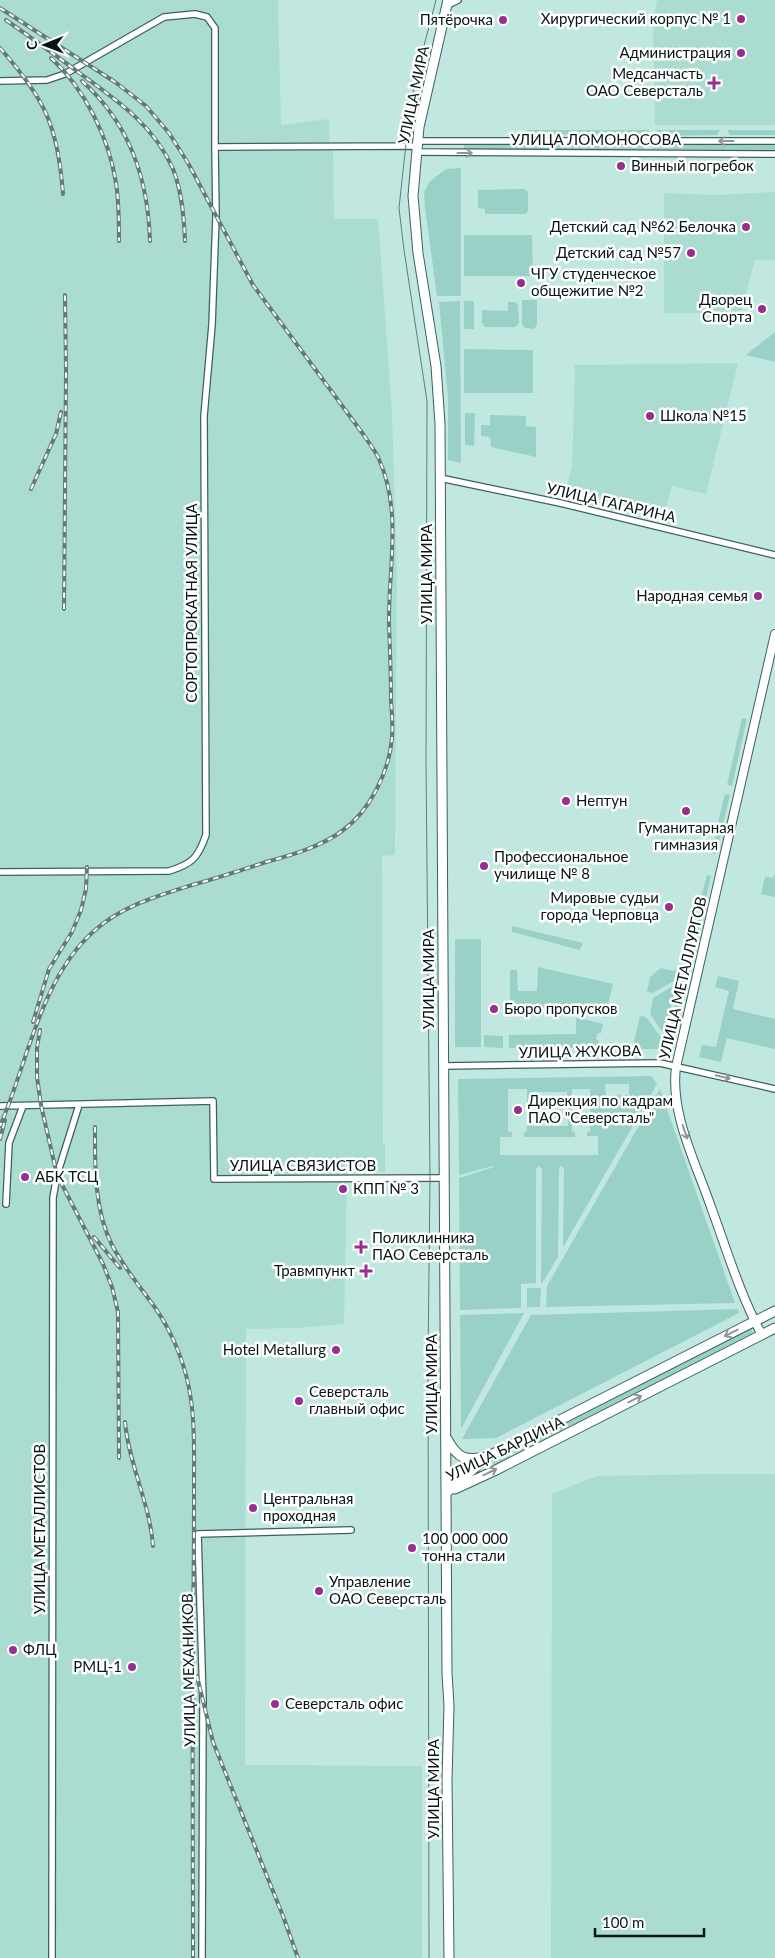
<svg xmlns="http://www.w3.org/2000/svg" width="775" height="1958" viewBox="0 0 775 1958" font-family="Lato,sans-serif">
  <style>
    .built { fill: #abdcd2 }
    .green { fill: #9ad1c6; fill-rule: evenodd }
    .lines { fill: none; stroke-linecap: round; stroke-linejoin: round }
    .minor-casing { stroke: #3d615a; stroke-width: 8 }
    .tertiary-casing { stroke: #3d615a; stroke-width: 10 }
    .secondary-casing { stroke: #3d615a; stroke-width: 11 }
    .minor { stroke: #fff; stroke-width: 5.5 }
    .tertiary { stroke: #fff; stroke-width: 8 }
    .secondary { stroke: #fff; stroke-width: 9 }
    .tram { stroke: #617c77; stroke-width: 1 }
    .rail-casing { stroke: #617c77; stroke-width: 4 }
    .rail { stroke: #fff; stroke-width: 2; stroke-dasharray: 5.5; stroke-linecap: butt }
    .oneway { stroke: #8f9695 }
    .poi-dot { fill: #972e90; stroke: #fff; stroke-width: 2 }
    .labels { text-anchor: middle; stroke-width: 5; stroke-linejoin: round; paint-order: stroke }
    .poi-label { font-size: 15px; fill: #071613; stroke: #fff; text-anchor: start }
    .street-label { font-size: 15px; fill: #071613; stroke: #fff }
  </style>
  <rect width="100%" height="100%" fill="#c0e8e0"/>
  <path class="built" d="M0,0H278L281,125L329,119L330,145L333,154L334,219H378L392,412L397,577L395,855L382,856L383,1144H385V1172H347L344,1324L297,1328L246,1329L245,1765L422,1766V1958H0Z
    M657,0H775V125H655L653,21Z
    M775,192V260H755L741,313H664V193L717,195Z
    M738,363L706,494L672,486L665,512L566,488L572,467L575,365Z
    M713,1474H775V1958H551L552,1494L597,1476Z"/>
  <path class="green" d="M527,130H649V135L527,134Z
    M655,130H720L717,135L655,136Z
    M727,130H775V135H730Z
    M775,143V150L652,149V144Z
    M464,144H643L644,150H464Z
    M461,168V296H437L425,208L424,192L430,181L446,169Z
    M525,189L528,192V211L526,214H485V209L478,208V190Z
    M464,235H532L533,276H464Z
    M522,300H537V325L534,329L525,328L522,325Z
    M460,301L461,463L448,460V397L439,302Z
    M464,301H474V329H464Z
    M508,302H515L518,305L519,323L515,327H485L482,323V310L508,311Z
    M775,332V362L746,355Z
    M464,349L533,350V393H464Z
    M465,413H475L474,446L465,445Z
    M490,415L526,416V426L536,427V457L491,447L490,437L481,436V425H490Z
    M742,718L747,719L732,786L727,785Z
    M725,794L730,795L723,824L718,823Z
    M718,827L722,828L716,854L712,853Z
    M707,875L711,876L703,911L698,910Z
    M774,875H775V897L761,894L765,877L773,878Z
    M696,919L701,920L693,955L688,954Z
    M512,926L583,943L580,950L512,932Z
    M455,939H481V1047H455Z
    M685,963L691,965L672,1048L666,1047Z
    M680,966L676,980L652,993L647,992L650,977L661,968L674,971Z
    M538,967L613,984L605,1016L579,1009L510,1008V970H517L518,991H537Z
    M718,976L739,981L733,1009L775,1019V1049L727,1038L721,1062L699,1057L702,1045L716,1047L729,991L715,987Z
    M676,984L664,1034L650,1014L653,998Z
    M640,1016L646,1017L663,1040L661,1049H637L634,1042Z
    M579,1018L603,1024L601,1033H598L596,1039L599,1041L598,1048H509V1035L576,1034V1019Z
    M484,1035L503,1036V1048L484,1047Z
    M651,1076L657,1084L563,1247L564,1168L561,1166L559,1168L558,1257L543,1282L541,1283L542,1169L539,1166L536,1169V1283L521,1284V1308L460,1310L459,1178L494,1167L493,1166L459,1175L458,1079ZM605,1084H629V1095L606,1096ZM508,1089H527V1131L524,1132V1137H575V1132L572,1131V1089H590V1131L587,1132V1136H598V1155H500V1137H512V1132L508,1131ZM567,1092L568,1126H532V1092Z
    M660,1089L735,1303L546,1307L547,1286Z
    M527,1288H541L540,1307H527Z
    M738,1309L739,1313L496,1438L462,1439L531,1315Z
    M524,1313L461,1429L460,1315Z
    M751,1327L753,1333L516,1456L513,1450Z
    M509,1452L512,1459L496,1466L493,1465V1461Z"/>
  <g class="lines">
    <g class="minor-casing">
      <path id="minor" d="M446,6L458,0
        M0,81L47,80L65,74L164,17L195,14L207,17L215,28V147L417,146
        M417,141H775
        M416,152L775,154
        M440,478L560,503L775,555
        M0,872L169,871C192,864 198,858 206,835L204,416L212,325L216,217L215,147
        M443,1066L660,1063L775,1089
        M0,1106L213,1101L214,1179L444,1178
        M6,1204L9,1143L23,1106
        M52,1958L53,1198L57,1175L79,1105
        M202,1958L203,1701L198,1534L351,1530"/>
    </g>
    <g class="tertiary-casing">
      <path id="tertiary" d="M762,1335C740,1295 727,1250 711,1207C696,1163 670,1114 676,1067L775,634"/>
    </g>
    <g class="secondary-casing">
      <path id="secondary" d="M448,0L419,127L413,196L418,253L436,366L440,424L447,1673L449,1706L447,1779L449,1958
        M447,1439C458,1459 465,1461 487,1457
        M455,1489L494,1471L775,1328
        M446,1493L487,1457L775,1311"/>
    </g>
    <use href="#minor" class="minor"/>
    <use href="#tertiary" class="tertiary"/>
    <use href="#secondary" class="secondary"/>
    <path class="tram" d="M429,1958L428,1360L430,1178L426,764L427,401L404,250L399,208L409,116L416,76L436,0"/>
    <g class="rail-casing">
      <path id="rail" d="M0,8L115,82L146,106L169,133L188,163L253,285L363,434C368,442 374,449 378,457C403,511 388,568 389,624C390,650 391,675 391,701C392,713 393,726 392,738C389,772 370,811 342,831C320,847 292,855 266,862C242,870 217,878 192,885C157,896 122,906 94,931C40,979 28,1062 0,1126
        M6,20C30,37 54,54 78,72C115,99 154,125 173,169C182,192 184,217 185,241
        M0,48C45,99 58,126 63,194
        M51,58C85,89 109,138 116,183C119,202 119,222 119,241
        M82,81C130,124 148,179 150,241
        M31,489L56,434L61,412
        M64,609L66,372L65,295
        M33,1022L49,969L72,932L81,910L86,889L87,867
        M40,1030L37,1048V1077L41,1105L57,1175L103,1264L112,1287L118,1312L119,1458
        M95,1127C95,1167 94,1209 112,1245C124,1268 141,1288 156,1309C174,1335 187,1369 191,1400C195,1427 194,1455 194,1482C194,1527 194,1573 193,1619C192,1732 193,1845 193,1958
        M0,1139L5,1120
        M94,1237L120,1268
        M125,1422C129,1465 150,1504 153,1546
        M197,1676L213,1742L283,1916L298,1958"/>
    </g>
    <use href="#rail" class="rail"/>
  </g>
  <defs><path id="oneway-shaft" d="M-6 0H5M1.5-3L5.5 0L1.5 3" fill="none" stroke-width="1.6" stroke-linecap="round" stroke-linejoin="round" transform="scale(1.25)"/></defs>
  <g class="oneway">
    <use href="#oneway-shaft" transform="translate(726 141) rotate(180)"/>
    <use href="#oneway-shaft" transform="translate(465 153)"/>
    <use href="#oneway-shaft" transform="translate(723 1077) rotate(13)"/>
    <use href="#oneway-shaft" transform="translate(685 1132) rotate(71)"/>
    <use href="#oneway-shaft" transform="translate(731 1333) rotate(153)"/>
    <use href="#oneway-shaft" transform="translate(635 1399) rotate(-27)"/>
    <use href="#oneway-shaft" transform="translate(490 1472) rotate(-26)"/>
  </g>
  <g class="poi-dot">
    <circle cx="741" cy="19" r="5"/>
    <circle cx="503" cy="20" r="5"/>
    <circle cx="741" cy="53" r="5"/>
    <path d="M711.5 75.5h5v5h5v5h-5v5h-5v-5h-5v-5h5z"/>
    <circle cx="621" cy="166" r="5"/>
    <circle cx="746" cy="227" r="5"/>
    <circle cx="691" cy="253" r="5"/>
    <circle cx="521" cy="283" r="5"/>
    <circle cx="762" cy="309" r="5"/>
    <circle cx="650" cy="416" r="5"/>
    <circle cx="758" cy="596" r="5"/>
    <circle cx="566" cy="801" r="5"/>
    <circle cx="686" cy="811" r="5"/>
    <circle cx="484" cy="866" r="5"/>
    <circle cx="669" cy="907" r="5"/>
    <circle cx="494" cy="1009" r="5"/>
    <circle cx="518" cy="1110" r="5"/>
    <circle cx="25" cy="1177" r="5"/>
    <circle cx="343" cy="1189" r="5"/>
    <path d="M358.5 1239.5h5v5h5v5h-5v5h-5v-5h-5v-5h5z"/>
    <path d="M363.5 1263.5h5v5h5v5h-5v5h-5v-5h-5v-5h5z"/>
    <circle cx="336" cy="1350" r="5"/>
    <circle cx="299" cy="1401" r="5"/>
    <circle cx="253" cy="1508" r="5"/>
    <circle cx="412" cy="1548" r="5"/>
    <circle cx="319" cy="1591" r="5"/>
    <circle cx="13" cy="1650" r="5"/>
    <circle cx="132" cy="1667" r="5"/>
    <circle cx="275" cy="1704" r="5"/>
  </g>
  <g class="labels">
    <g class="poi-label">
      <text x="731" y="24" text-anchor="end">Хирургический корпус № 1</text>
      <text x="493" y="25" text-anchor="end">Пятёрочка</text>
      <text x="731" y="58" text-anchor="end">Администрация</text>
      <text x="703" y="79" text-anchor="end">Медсанчасть<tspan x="703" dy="17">ОАО Северсталь</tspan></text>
      <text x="631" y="171">Винный погребок</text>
      <text x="736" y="232" text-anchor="end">Детский сад №62 Белочка</text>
      <text x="681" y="258" text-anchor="end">Детский сад №57</text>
      <text x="531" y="279">ЧГУ студенческое<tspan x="531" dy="17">общежитие №2</tspan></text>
      <text x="752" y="305" text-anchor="end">Дворец<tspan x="752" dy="17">Спорта</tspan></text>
      <text x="660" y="421">Школа №15</text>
      <text x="748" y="601" text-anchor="end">Народная семья</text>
      <text x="576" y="806">Нептун</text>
      <text x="686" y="833" text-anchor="middle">Гуманитарная<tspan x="686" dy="17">гимназия</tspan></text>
      <text x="494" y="862">Профессиональное<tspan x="494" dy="17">училище № 8</tspan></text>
      <text x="659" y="903" text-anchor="end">Мировые судьи<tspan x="659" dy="17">города Черповца</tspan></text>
      <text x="504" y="1014">Бюро пропусков</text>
      <text x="528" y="1106">Дирекция по кадрам<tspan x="528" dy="17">ПАО "Северсталь"</tspan></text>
      <text x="35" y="1182">АБК ТСЦ</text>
      <text x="353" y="1194">КПП № 3</text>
      <text x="372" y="1243">Поликлинника<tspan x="372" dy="17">ПАО Северсталь</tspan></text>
      <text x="355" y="1276" text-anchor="end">Травмпункт</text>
      <text x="326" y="1355" text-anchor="end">Hotel Metallurg</text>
      <text x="309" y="1397">Северсталь<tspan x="309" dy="17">главный офис</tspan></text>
      <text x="263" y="1504">Центральная<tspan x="263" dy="17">проходная</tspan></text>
      <text x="422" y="1544">100 000 000<tspan x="422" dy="17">тонна стали</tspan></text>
      <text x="329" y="1587">Управление<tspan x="329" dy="17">OAO Северсталь</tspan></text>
      <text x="23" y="1655">ФЛЦ</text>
      <text x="122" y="1672" text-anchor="end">РМЦ-1</text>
      <text x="285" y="1709">Северсталь офис</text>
    </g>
    <g class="street-label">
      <text transform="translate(414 95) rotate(-78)" y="5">УЛИЦА МИРА</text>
      <text x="596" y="145">УЛИЦА ЛОМОНОСОВА</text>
      <text transform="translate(611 503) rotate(13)" y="5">УЛИЦА ГАГАРИНА</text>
      <text transform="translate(427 574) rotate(-90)" y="5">УЛИЦА МИРА</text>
      <text transform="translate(192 603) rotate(-90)" y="5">СОРТОПРОКАТНАЯ УЛИЦА</text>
      <text transform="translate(683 978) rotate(-77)" y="5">УЛИЦА МЕТАЛЛУРГОВ</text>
      <text transform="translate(429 979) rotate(-90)" y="5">УЛИЦА МИРА</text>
      <text transform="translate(580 1052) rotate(-1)" y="5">УЛИЦА ЖУКОВА</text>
      <text x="303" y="1171">УЛИЦА СВЯЗИСТОВ</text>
      <text transform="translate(432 1384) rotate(-90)" y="5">УЛИЦА МИРА</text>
      <text transform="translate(505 1449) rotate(-26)" y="5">УЛИЦА БАРДИНА</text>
      <text transform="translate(40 1529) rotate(-90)" y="5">УЛИЦА МЕТАЛЛИСТОВ</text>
      <text transform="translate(189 1670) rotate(-91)" y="5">УЛИЦА МЕХАНИКОВ</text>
      <text transform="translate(434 1789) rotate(-90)" y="5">УЛИЦА МИРА</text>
    </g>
  </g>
  <g transform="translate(45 45) rotate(269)" stroke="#ffffff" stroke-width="4" paint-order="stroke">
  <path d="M0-4L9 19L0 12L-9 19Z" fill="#071613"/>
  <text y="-8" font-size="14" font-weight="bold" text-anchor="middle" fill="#071613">С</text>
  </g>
  <path d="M595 1928v8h109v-8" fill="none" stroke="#071613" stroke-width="2.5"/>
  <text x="602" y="1928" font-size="15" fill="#071613" stroke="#ffffff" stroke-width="4" paint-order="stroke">100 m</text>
</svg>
